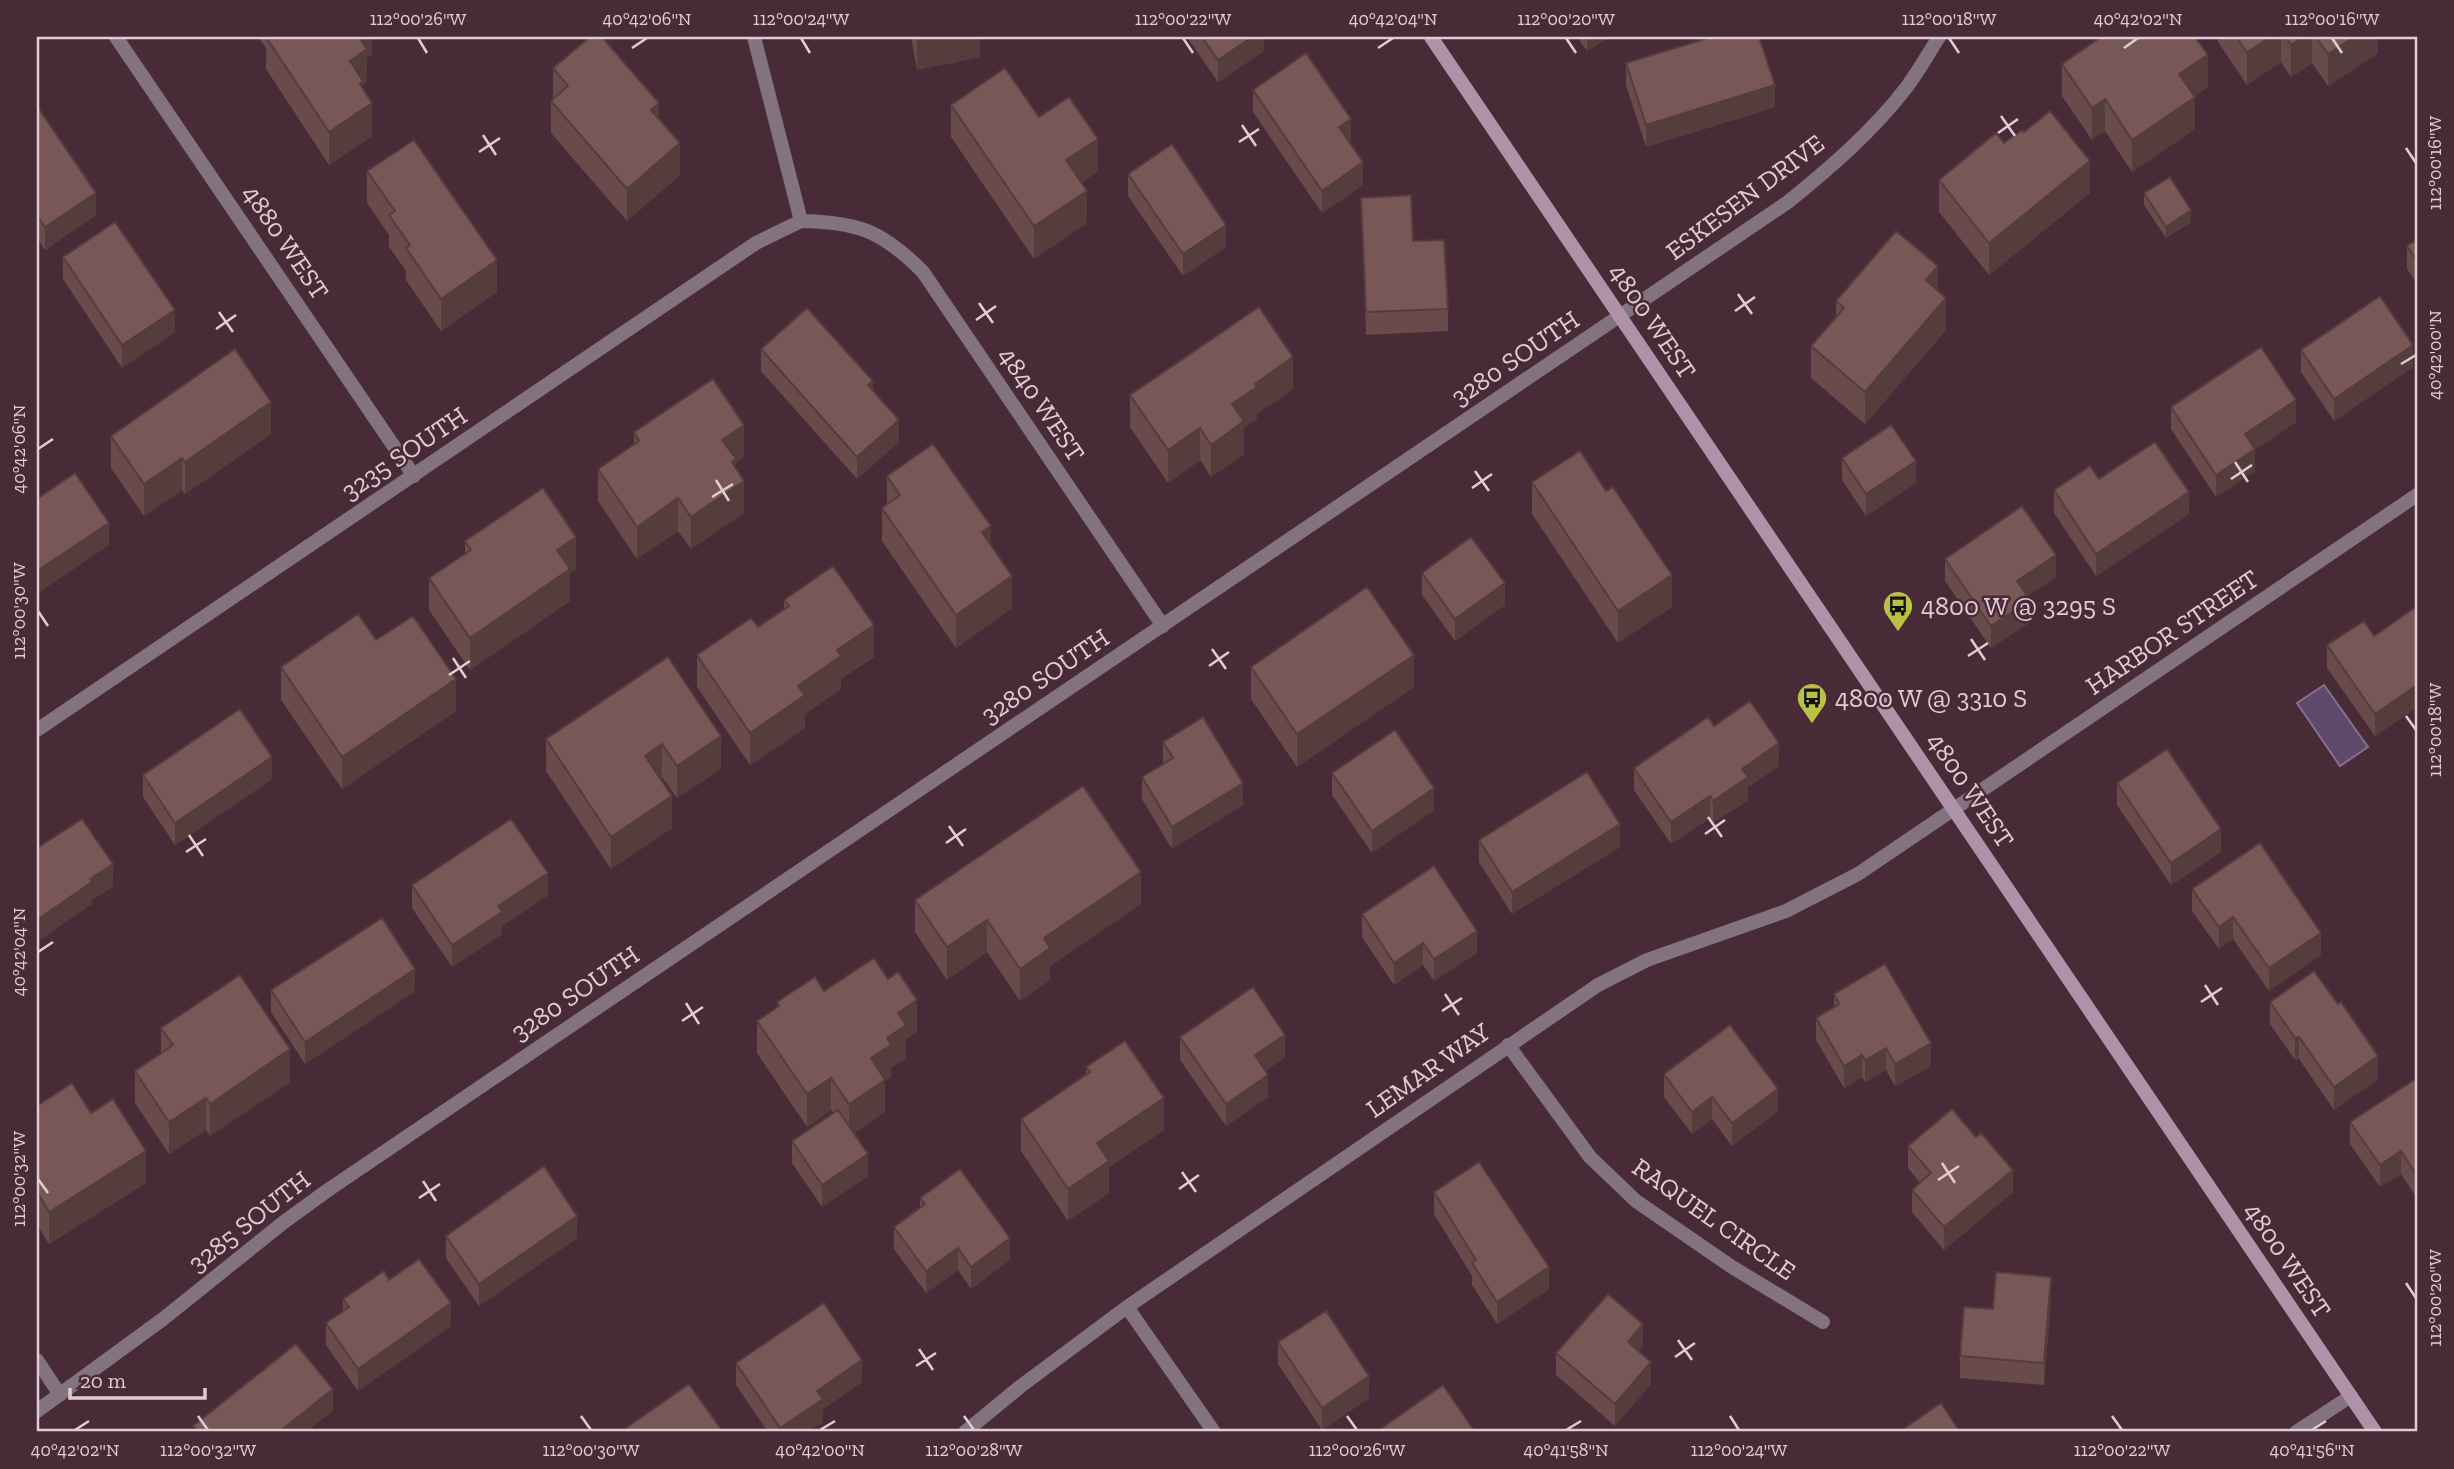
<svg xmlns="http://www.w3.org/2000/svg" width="2454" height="1469" viewBox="0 0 2454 1469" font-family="'Zilla Slab',serif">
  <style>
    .water { fill: #5e496d; stroke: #85718c; stroke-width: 2 }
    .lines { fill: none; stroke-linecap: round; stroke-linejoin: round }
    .lane { stroke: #83727f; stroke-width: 14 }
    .street { stroke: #83727f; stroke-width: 14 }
    .secondary { stroke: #ae93a8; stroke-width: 14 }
    .wall { fill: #694b4b }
    .shaded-wall { fill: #553d3d }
    .building { fill: #7a5757; stroke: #553d3d; stroke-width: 2 }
    .ticks { fill: none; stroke: #e0cdd3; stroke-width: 2.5 }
    .labels { text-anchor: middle; stroke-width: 5; stroke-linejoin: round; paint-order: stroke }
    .street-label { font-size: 26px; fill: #e0cdd3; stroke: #482b36 }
    .poi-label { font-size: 26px; fill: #e0cdd3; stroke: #482b36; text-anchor: start }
    .neatline { fill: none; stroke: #e0cdd3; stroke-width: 2.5 }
    .ticks-label { font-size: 18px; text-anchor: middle; fill: #e0cdd3 }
  </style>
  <rect width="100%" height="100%" fill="#482b36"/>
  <path class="water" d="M2324,685L2368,747L2340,766L2297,703Z"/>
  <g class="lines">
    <path class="lane" d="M2296,1432L2351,1396"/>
    <path class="street" d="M116,37L414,476
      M754,37L801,221C859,222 882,231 923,272L1163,626
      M37,730L756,243L801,221
      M1508,1045L1590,1157L1636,1201L1732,1267L1823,1322
      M1127,1307L1214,1432
      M37,1360L60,1395
      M37,1411L163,1319L284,1222L328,1190L1788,202C1831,167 1872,132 1906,88C1918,72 1928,54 1939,37
      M965,1432L1021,1386L1127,1307L1598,985L1647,960L1786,911L1858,874L2417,495"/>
    <path class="secondary" d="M1431,37L2375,1432"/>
  </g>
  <path class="wall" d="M258,37H372V54L367,57V81L363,84V89L372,136L329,165L266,69V48Z
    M911,37H980V57L917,70Z
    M1187,37H1264V51L1218,82Z
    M1577,37H1609L1587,51Z
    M2218,37H2378V53L2328,86L2312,63L2291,77L2281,62L2247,85L2218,42Z
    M1626,63L1775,107L1646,147L1626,85Z
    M2062,64L2208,87L2194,96L2195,129L2132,172L2105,131L2092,140L2062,96Z
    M553,68L659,119L680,175L627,221L551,133V101L553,99Z
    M1253,90L1351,141L1349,142L1363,185L1322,213L1253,112Z
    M951,105L1098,171L1082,182L1087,223L1034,259L951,137Z
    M37,106L96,215L45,250L37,238Z
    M2024,132L2090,193L1989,275L1939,212V180Z
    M367,171L497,292L441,331L406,280V271L389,247V235L367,203Z
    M1128,174L1226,247L1183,276L1128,196Z
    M2144,193L2191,222L2166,238L2144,205Z
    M1361,198L1413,241L1448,309V331L1366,335Z
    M2417,240V283L2407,269V246Z
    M63,257L175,332L122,368L63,279Z
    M1938,291L1946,330L1865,424L1811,378V346L1836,318V301Z
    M761,349L873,390L899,442L857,479L761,371Z
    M2301,350L2413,367L2334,421L2301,372Z
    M1293,389L1257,414V419L1244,428V454L1211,477L1200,460L1168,483L1130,427V395Z
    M2171,407L2296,422L2255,450V471L2216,497L2171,429Z
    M634,432L744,457L736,463V468L744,513L691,549L678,531L637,559L598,501V469L634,445Z
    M271,434L185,494L182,490L144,516L111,468V436Z
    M1842,458L1916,483L1866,516L1842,480Z
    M887,476L1012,608L956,648L882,541V508L887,505Z
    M2099,479L2189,514L2096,576L2054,513V490Z
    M1532,482L1606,491L1672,607L1618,643L1532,514Z
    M465,541L576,569L570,573V601L470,670L429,610V578L465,554Z
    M1945,559L2056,577L2027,596L2030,622L1991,648L1945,581Z
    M1422,573L1505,605L1455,641L1422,595Z
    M784,600L874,657L841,679V689L805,714V728L750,765L697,687V655L758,627L784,610Z
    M2417,606V707L2375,736L2327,668V645L2374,636Z
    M376,640L456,711L342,789L281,700V667Z
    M668,657L721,769L677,798L662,777L660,778L672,828L611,869L546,771V739Z
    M1251,667L1414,687L1297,767L1251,699Z
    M1714,726L1779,766L1748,787V800L1713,823L1710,818L1671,844L1634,790V768Z
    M1163,742L1243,805L1172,849L1142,799V777L1163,764Z
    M1332,773L1434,810L1372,853L1332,795Z
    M143,775L272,779L175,845L143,797Z
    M2117,783L2221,852L2171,885L2117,805Z
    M1479,840L1620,847L1512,914L1479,862Z
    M412,885L548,895L502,926V934L452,967L412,908Z
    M2192,889L2321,955L2269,991L2233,939L2219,949L2192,911Z
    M915,900L1141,904L1050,966V980L1020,1001L987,952L947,980L915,932Z
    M1362,914L1477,953L1434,981L1423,965L1394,985L1362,937Z
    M271,990L415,991L305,1064L271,1012Z
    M824,991L917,1032L906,1039V1058L891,1068V1077L885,1081V1112L854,1133L868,1176L822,1207L792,1163V1141L833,1113L831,1110L807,1127L757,1053V1021L777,1008V1002Z
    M1834,994L1931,1066L1895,1086L1886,1070L1865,1082L1862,1077L1844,1088L1816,1040V1018L1834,1007Z
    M2270,1002L2378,1079L2334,1110L2299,1059L2295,1060L2270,1024Z
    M161,1028L290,1082L210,1136L206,1130L169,1154L135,1103V1071L161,1053Z
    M1180,1037L1285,1057L1265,1071L1268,1097L1226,1126L1180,1060Z
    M1086,1067L1164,1130L1109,1167V1193L1068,1221L1021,1151V1119L1086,1075Z
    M1664,1074L1778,1111L1732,1146L1712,1119L1692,1134L1664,1097Z
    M2417,1078V1198L2401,1174L2380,1187L2350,1144V1122Z
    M37,1106L91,1113L146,1183L49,1244L37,1224Z
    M1908,1146L2013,1192L1944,1250L1912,1212V1190L1920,1183L1908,1168Z
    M1434,1192L1549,1289L1497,1324L1472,1285V1276L1434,1214Z
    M920,1198L1010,1260L971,1289L958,1270L926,1293L894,1249V1227L920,1207Z
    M446,1236L577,1238L479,1306L446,1258Z
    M389,1280L451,1326L358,1391L326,1345V1323L343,1311V1299Z
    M2051,1299L2044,1385L1960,1378V1356L1993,1309Z
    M1278,1342L1369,1398L1322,1430L1278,1364Z
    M1643,1347L1639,1351L1651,1384L1615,1426L1556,1375V1353Z
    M736,1363L862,1382L823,1409V1422L807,1432H768L736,1385Z"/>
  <path class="shaded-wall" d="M356,37H372V54L367,57V81L363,84V109L372,103V136L329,165V132Z
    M923,37H980V57L917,70V38Z
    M1252,37H1264V51L1218,82V60Z
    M1587,37H1609L1587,51Z
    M2271,37H2281V62L2247,85V52Z
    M2303,37H2312V63L2291,77V45Z
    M2354,37H2378V53L2328,86V54Z
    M2208,55V87L2179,107V74Z
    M1775,85V107L1646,147V125Z
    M2195,97V129L2132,172V140Z
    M2105,99V131L2092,140V108Z
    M659,103V135L651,110Z
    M1351,119V141L1339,149V127Z
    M1098,139V171L1066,193V160Z
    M680,143V175L627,221V189Z
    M2090,161V193L1989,275V243Z
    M1363,162V185L1322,213V191Z
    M1087,191V223L1034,259V226Z
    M96,193V215L45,250V227Z
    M2191,210V222L2166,238V227Z
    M1226,225V247L1183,276V254Z
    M497,260V292L441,331V299Z
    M1938,266V298L1926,280Z
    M1946,298V330L1865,424V392Z
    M175,310V332L122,368V345Z
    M2413,345V367L2334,421V399Z
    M1293,357V389L1257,414V419L1244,428V454L1211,477V445L1232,404L1255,384Z
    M873,381V403L868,385Z
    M2296,400V422L2255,450V471L2216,497V475L2245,434Z
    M271,402V434L185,494V462Z
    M899,420V442L857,479V457Z
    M744,425V457L736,463V486L744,481V513L691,549V517L722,440Z
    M1200,428V460L1168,483V450Z
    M182,458V490L144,516V484Z
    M1916,461V483L1866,516V494Z
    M2189,492V514L2096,576V554Z
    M678,498V531L637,559V527Z
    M109,523V545L37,594V571Z
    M991,526V559L982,532Z
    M576,537V569L570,573V601L470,670V638L557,550Z
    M2056,555V577L2017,603V581Z
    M1672,575V607L1618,643V611Z
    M1012,576V608L956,648V615Z
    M1505,583V605L1455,641V619Z
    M2030,600V622L1991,648V626Z
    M874,625V657L841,679V689L805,714V728L750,765V733L837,650Z
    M1414,655V687L1297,767V734Z
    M456,679V711L342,789V757Z
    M2417,685V707L2375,736V714Z
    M721,736V769L677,798V766Z
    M1779,743V766L1748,787V800L1713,823V801L1742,769Z
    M662,744V777L645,788V756Z
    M272,757V779L175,845V823Z
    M1243,783V805L1172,849V827Z
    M1434,788V810L1372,853V831Z
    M672,796V828L611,869V837Z
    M1710,796V818L1671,844V822Z
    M1620,824V847L1512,914V892Z
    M2221,829V852L2171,885V863Z
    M113,864V887L92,900V904L37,942V920L90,879Z
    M1141,872V904L1050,966V980L1020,1001V969L1044,938Z
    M548,873V895L502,926V934L452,967V945L498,906Z
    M2233,917V939L2219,949V927Z
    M987,920V952L947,980V947Z
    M1477,931V953L1434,981V959Z
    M2321,933V955L2269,991V968Z
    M1423,943V965L1394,985V963Z
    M415,969V991L305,1064V1042Z
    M917,1000V1032L906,1039V1058L891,1068V1077L885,1081V1112L849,1136V1104L871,1058L887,1038L898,1013Z
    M1285,1035V1057L1255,1077V1055Z
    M2299,1037V1059L2295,1060V1038Z
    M1931,1043V1066L1895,1086V1064Z
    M1886,1048V1070L1865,1082V1060Z
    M290,1049V1082L210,1136V1104Z
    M1862,1055V1077L1844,1088V1066Z
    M2378,1056V1079L2334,1110V1087Z
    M1268,1075V1097L1226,1126V1104Z
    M831,1078V1110L807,1127V1094Z
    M1778,1089V1111L1732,1146V1123Z
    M1712,1097V1119L1692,1134V1112Z
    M206,1098V1130L169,1154V1122Z
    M1164,1098V1130L1109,1167V1193L1068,1221V1189L1097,1143Z
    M146,1151V1183L49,1244V1212Z
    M2401,1151V1174L2380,1187V1165Z
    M868,1154V1176L822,1207V1185Z
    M2013,1170V1192L1944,1250V1227Z
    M577,1216V1238L479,1306V1284Z
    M1010,1238V1260L971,1289V1267Z
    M958,1248V1270L926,1293V1271Z
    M1549,1267V1289L1497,1324V1302Z
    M2051,1277V1299L2044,1385V1363Z
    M451,1303V1326L358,1391V1369Z
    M1643,1324V1347L1628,1364V1342Z
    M862,1360V1382L823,1409V1422L807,1432H780V1428L817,1391Z
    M1651,1362V1384L1615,1426V1404Z
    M1369,1376V1398L1322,1430V1408Z
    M333,1389V1411L306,1432H279Z"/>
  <path class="building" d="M266,37H359L367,49L350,61L363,81L360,84L372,103L329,132Z
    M590,37H602L659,103L651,110L680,143L627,189L551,101L568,86L553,68Z
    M1202,37H1252L1218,60Z
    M1711,37H1759L1775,85L1646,125L1626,63Z
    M2101,37H2195L2208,55L2179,74L2195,97L2132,140L2105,99L2092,108L2062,64Z
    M2236,37H2271L2247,52Z
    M2286,37H2303L2291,45Z
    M2316,37H2354L2328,54Z
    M1306,53L1351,119L1339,127L1363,162L1322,191L1253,90Z
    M1005,68L1039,117L1069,97L1098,139L1066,160L1087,191L1034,226L951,105Z
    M37,106L96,193L45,227L37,216Z
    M2050,111L2090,161L1989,243L1939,180L1996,133L2004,143L2022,130L2024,132Z
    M414,140L497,260L441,299L406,248L410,245L389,215L395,211L367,171Z
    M1172,144L1226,225L1183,254L1128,174Z
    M2170,177L2191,210L2166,227L2144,193Z
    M1411,195L1413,241L1444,240L1448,309L1366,312L1361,198Z
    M115,222L175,310L122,345L63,257Z
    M1896,231L1938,266L1926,280L1946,298L1865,392L1811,346L1844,308L1836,301Z
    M2417,240V261L2407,246Z
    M2380,296L2413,345L2334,399L2301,350Z
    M1259,307L1293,357L1255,384L1257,387L1232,404L1244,421L1211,445L1200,428L1168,450L1130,395Z
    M807,308L873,381L868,385L899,420L857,457L761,349Z
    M2261,347L2296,400L2245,434L2255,449L2216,475L2171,407Z
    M235,349L271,402L185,462L182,458L144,484L111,436Z
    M713,379L744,425L722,440L736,459L732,462L744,481L691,517L678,498L637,527L598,469L639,441L634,432Z
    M1891,425L1916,461L1866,494L1842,458Z
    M2155,442L2189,492L2096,554L2054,490L2090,466L2099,479Z
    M933,444L991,526L982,532L1012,576L956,615L882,508L900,495L887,476Z
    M1580,451L1606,491L1613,487L1672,575L1618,611L1532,482Z
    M75,473L109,523L37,571V499Z
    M543,488L576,537L557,550L570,569L470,638L429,578L471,550L465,541Z
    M2022,506L2056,555L2017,581L2030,600L1991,626L1945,559Z
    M1471,537L1505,583L1455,619L1422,573Z
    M833,566L874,625L837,650L841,656L798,686L805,695L750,733L697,655L751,618L758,627L789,606L784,600Z
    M1367,587L1414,655L1297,734L1251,667Z
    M2417,606V685L2375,714L2327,645L2364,621L2374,636Z
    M358,614L376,640L413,616L456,679L342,757L281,667Z
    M668,657L721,736L677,766L662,744L645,756L672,796L611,837L546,739Z
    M1750,701L1779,743L1742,769L1748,777L1713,801L1710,796L1671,822L1634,768L1708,717L1714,726Z
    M240,709L272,757L175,823L143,775Z
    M1203,717L1243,783L1172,827L1142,777L1173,758L1163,742Z
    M1395,730L1434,788L1372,831L1332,773Z
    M2167,749L2221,829L2171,863L2117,783Z
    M1587,772L1620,824L1512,892L1479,840Z
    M1083,786L1141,872L1044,938L1050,948L1020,969L987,920L947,947L915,900Z
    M82,819L113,864L90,879L92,882L37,920V848Z
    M511,819L548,873L498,906L502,912L452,945L412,885Z
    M2260,843L2321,933L2269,968L2233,917L2219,927L2192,889Z
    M1434,866L1477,931L1434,959L1423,943L1394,963L1362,914Z
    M382,918L415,969L305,1042L271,990Z
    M874,958L888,979L898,972L917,1000L898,1013L906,1025L887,1038L891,1045L871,1058L885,1080L849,1104L831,1078L807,1094L757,1021L779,1006L777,1002L815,977L824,991Z
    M1885,964L1931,1043L1895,1064L1886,1048L1865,1060L1862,1055L1844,1066L1816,1018L1839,1004L1834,994Z
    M2314,971L2338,1004L2341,1002L2378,1056L2334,1087L2299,1037L2295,1038L2270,1002Z
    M240,975L290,1049L210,1104L206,1098L169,1122L135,1071L173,1045L161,1028Z
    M1253,987L1285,1035L1255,1055L1268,1075L1226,1104L1180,1037Z
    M1730,1025L1778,1089L1732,1123L1712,1097L1692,1112L1664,1074Z
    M1125,1041L1164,1098L1097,1143L1109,1161L1068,1189L1021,1119L1090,1072L1086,1067Z
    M2417,1078V1176L2401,1151L2380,1165L2350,1122Z
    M72,1083L91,1113L113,1099L146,1151L49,1212L37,1192V1106Z
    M1952,1109L1976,1137L1981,1133L2013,1170L1944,1227L1912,1190L1931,1173L1908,1146Z
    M838,1110L868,1154L822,1185L792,1141Z
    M1479,1162L1549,1267L1497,1302L1472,1263L1476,1260L1434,1192Z
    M544,1166L577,1216L479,1284L446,1236Z
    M960,1169L1010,1238L971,1267L958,1248L926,1271L894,1227L925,1204L920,1198Z
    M419,1259L451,1303L358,1369L326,1323L349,1307L343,1299L384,1271L389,1280Z
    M1996,1272L2051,1277L2044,1363L1960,1356L1964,1307L1993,1309Z
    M1608,1294L1643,1324L1628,1342L1651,1362L1615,1404L1556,1353Z
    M824,1303L862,1360L817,1391L823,1399L780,1428L736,1363Z
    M1326,1311L1369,1376L1322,1408L1278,1342Z
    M296,1344L333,1389L279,1432H198L193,1426Z
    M689,1384L723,1432H629L626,1428Z
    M1443,1385L1475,1432H1381L1379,1430Z
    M1941,1403L1960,1432H1899Z"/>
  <path class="ticks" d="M418,38L427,53M801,38L810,53M1183,38L1193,53M1566,38L1576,53M1949,38L1959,53M2332,38L2342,53M632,48L647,38M1378,48L1393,38M2124,48L2138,38M2001,116L2015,136M1242,125L1256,146M1998,133L2018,119M483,135L496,155M1239,142L1259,129M2406,148L2416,163M479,152L500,138M1738,294L1752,314M979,303L993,323M1735,311L1755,297M219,312L233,332M976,320L996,306M216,329L236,315M2401,364L2416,355M38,449L53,439M2235,462L2248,482M1475,471L1489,491M2231,479L2252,465M716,480L729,501M1472,488L1492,474M712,497L733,484M38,611L48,626M1971,639L1985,660M1212,649L1226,669M1968,656L1988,643M453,658L466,678M1209,666L1229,652M449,675L470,661M2406,716L2416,730M1708,817L1722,837M949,826L963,846M1705,834L1725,820M189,835L203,856M946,843L966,829M186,852L206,839M38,952L53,942M2205,985L2218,1005M1445,994L1459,1015M2201,1002L2222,988M686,1003L699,1024M1442,1011L1462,998M682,1021L703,1007M1942,1163L1955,1183M1182,1172L1196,1192M38,1179L48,1193M1938,1180L1959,1166M423,1181L436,1201M1179,1189L1199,1175M419,1198L440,1184M2406,1283L2416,1298M1678,1340L1692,1360M919,1349L933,1370M1675,1357L1695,1343M916,1366L936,1353M198,1416L208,1430M581,1416L591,1430M964,1416L974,1430M1347,1416L1357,1430M1730,1416L1739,1430M2112,1416L2122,1430M75,1430L89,1421M820,1430L835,1421M1566,1430L1581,1421M2312,1430L2326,1421"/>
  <defs>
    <g id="bus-pin" transform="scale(1.575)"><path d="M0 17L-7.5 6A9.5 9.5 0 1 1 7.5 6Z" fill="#bac045" stroke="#482b36"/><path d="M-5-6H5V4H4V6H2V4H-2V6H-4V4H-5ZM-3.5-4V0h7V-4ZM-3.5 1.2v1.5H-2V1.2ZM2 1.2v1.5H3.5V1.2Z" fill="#111"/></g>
  </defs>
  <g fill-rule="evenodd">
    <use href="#bus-pin" x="1898" y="606"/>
    <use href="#bus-pin" x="1812" y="698"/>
  </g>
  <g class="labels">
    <g class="street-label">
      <text transform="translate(1745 197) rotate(-37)" y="9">ESKESEN DRIVE</text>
      <text transform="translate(286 242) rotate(56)" y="9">4880 WEST</text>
      <text transform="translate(1653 321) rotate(56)" y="9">4800 WEST</text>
      <text transform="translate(1515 358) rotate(-34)" y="9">3280 SOUTH</text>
      <text transform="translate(1042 404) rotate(56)" y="9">4840 WEST</text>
      <text transform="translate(404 453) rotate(-34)" y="9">3235 SOUTH</text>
      <text transform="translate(2172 632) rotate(-34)" y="9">HARBOR STREET</text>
      <text transform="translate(1045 676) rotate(-34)" y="9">3280 SOUTH</text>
      <text transform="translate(1971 790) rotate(56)" y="9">4800 WEST</text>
      <text transform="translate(575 993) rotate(-34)" y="9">3280 SOUTH</text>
      <text transform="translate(1428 1070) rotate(-35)" y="9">LEMAR WAY</text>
      <text transform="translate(1714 1219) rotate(35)" y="9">RAQUEL CIRCLE</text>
      <text transform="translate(249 1221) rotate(-38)" y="9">3285 SOUTH</text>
      <text transform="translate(2288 1260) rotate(56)" y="9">4800 WEST</text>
    </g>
    <g class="poi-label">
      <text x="1921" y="615">4800 W @ 3295 S</text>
      <text x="1835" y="707">4800 W @ 3310 S</text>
    </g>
  </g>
  <rect width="2454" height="1469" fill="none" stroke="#482b36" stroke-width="77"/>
  <path d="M70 1388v10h135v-10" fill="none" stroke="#e0cdd3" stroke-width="3.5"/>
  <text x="80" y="1388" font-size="21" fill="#e0cdd3" stroke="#482b36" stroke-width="5" paint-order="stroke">20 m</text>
  <rect x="38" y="38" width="2378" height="1392" class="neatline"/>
  <g class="ticks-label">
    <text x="418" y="25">112°00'26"W</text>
    <text x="647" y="25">40°42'06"N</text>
    <text x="801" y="25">112°00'24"W</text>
    <text x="1183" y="25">112°00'22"W</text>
    <text x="1393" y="25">40°42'04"N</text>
    <text x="1566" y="25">112°00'20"W</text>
    <text x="1949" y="25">112°00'18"W</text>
    <text x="2138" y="25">40°42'02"N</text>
    <text x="2332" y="25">112°00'16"W</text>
    <text transform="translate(2435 163) rotate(-90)" y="6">112°00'16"W</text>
    <text transform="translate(2435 355) rotate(-90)" y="6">40°42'00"N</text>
    <text transform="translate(19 449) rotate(-90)" y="6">40°42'06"N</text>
    <text transform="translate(19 611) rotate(-90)" y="6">112°00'30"W</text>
    <text transform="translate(2435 730) rotate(-90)" y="6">112°00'18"W</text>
    <text transform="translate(19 952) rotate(-90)" y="6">40°42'04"N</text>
    <text transform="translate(19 1179) rotate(-90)" y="6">112°00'32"W</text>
    <text transform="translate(2435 1298) rotate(-90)" y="6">112°00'20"W</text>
    <text x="75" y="1456">40°42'02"N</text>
    <text x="208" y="1456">112°00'32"W</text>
    <text x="591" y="1456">112°00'30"W</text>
    <text x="820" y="1456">40°42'00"N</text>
    <text x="974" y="1456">112°00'28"W</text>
    <text x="1357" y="1456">112°00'26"W</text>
    <text x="1566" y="1456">40°41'58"N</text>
    <text x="1739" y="1456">112°00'24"W</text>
    <text x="2122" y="1456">112°00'22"W</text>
    <text x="2312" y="1456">40°41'56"N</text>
  </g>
</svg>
